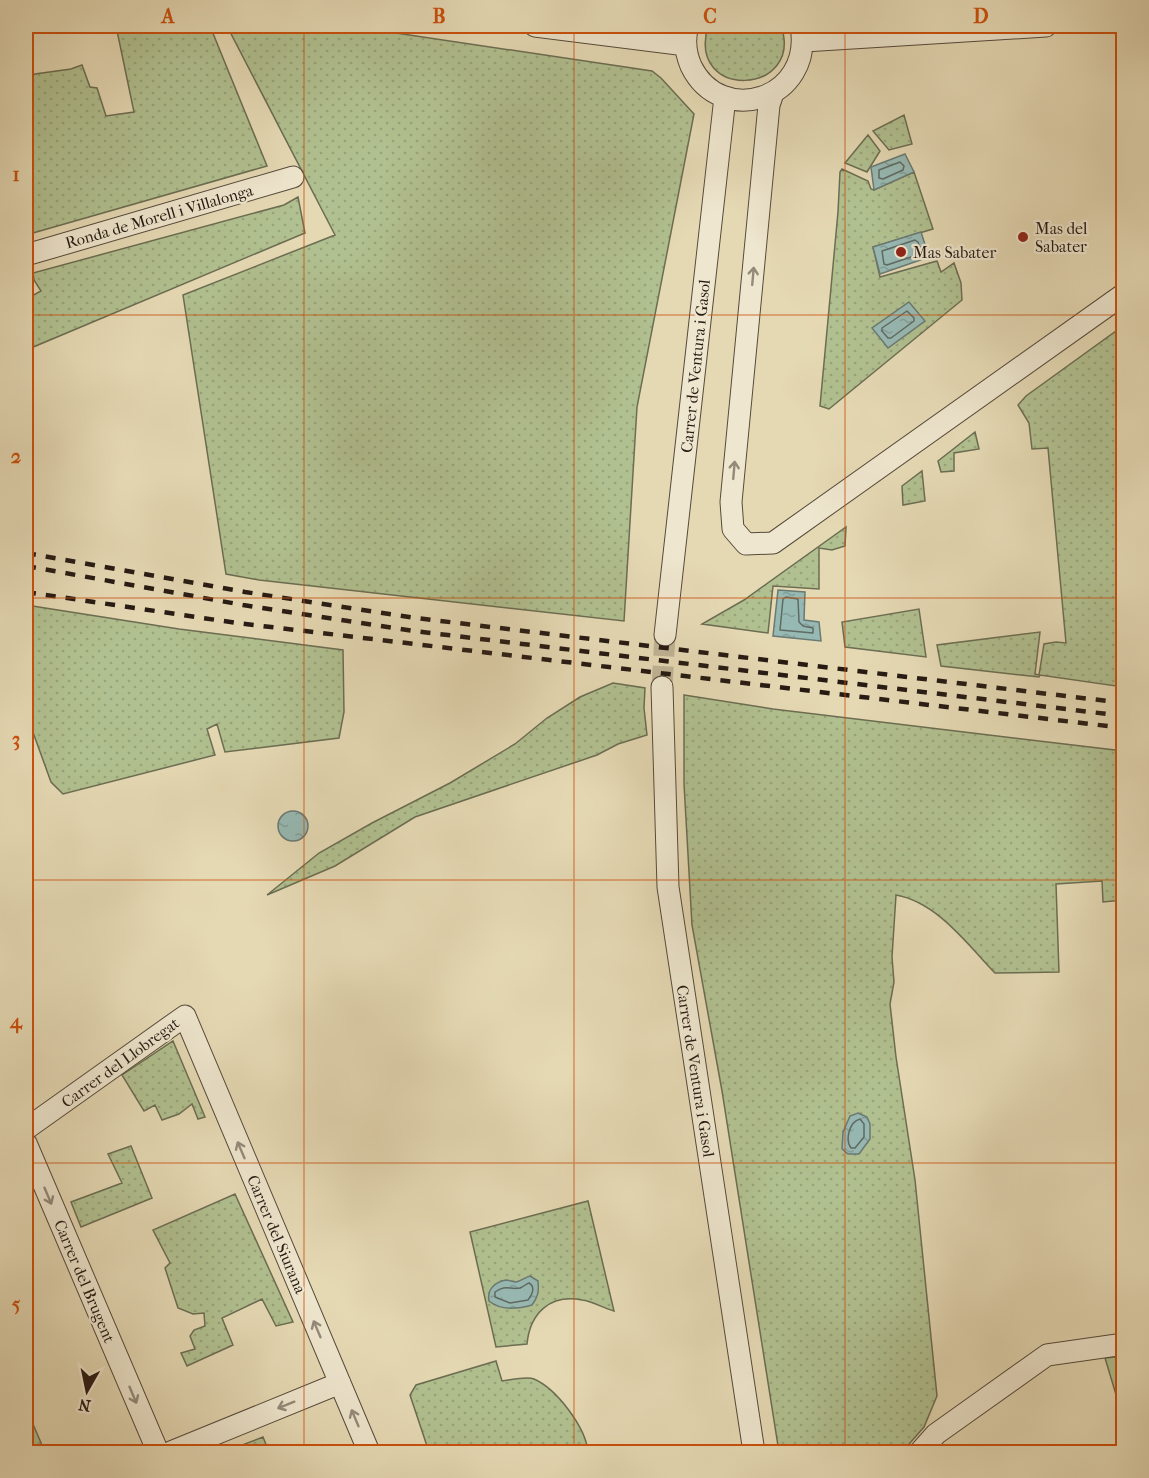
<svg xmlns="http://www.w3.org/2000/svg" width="1149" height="1478" viewBox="0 0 1149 1478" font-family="'IM FELL French Canon',serif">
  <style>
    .green { fill: url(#green-dots); stroke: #6c6d52; stroke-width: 1.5 }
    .pitch { fill: #b1c090; stroke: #6c6d52; stroke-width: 1.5 }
    .water { fill: url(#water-ripples); stroke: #6a7973; stroke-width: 1.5 }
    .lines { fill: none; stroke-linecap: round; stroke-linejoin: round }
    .shore { stroke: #5e6a63; stroke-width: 1.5 }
    .minor-tunnel { stroke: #bfb394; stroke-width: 21; stroke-dasharray: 21 10; stroke-linecap: butt }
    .minor-casing { stroke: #564a3b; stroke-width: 23 }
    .minor { stroke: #eee6ce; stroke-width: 21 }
    .rail { stroke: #261a13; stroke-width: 4.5; stroke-dasharray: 10 10; stroke-linecap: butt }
    .oneway { stroke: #948a7a }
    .grid { fill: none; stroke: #cb500d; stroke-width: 1.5; stroke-opacity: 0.55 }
    .poi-dot { fill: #8f2418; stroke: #eee6ce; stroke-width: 2 }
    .labels { text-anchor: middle; stroke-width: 4.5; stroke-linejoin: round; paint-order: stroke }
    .street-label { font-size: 16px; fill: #261a13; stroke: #eee6ce }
    .poi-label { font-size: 16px; fill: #261a13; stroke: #eee6ce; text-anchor: start }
    .neatline { fill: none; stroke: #cb500d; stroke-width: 2 }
    .grid-label { font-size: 20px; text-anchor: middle; font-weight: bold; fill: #cb500d }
  </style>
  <defs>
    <pattern id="green-dots" width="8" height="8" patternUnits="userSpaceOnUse" patternTransform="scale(1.5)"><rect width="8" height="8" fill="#b1c090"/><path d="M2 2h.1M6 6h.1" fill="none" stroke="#98a47b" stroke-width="1.8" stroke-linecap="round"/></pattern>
    <pattern id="water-ripples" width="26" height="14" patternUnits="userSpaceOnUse" patternTransform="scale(1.5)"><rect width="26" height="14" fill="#97b9b3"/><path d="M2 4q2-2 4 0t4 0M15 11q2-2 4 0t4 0" fill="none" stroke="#829e99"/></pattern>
  </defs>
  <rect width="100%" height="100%" fill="#e5d9b4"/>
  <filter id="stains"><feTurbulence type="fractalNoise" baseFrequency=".00333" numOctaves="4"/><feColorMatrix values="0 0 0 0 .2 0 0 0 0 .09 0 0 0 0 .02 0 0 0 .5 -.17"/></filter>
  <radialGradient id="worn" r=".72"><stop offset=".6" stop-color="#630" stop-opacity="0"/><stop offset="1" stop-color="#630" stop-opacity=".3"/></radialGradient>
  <path class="green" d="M116,26H210L267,166L26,235V81L35,74L71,69L82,65L90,87L97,88L106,116L134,112Z
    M227,26H349L652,71L661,78L694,114L637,407L624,621L259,580L226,574L183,295L335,235Z
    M708,26H781C805,95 686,102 708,26Z
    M904,115L912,144L889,150L873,131Z
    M868,135L880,151L867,172L845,163Z
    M842,169L868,181L871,189L874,190L914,172L933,229L873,247L880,277L937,261L941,272L954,263L961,283L962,300L829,409L820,406L838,212L840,172Z
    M298,197L305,233L26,350V290L30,297L41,291L34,280L33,273L284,205Z
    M1123,326V687L1040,675L1039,677L941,666L937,645L1040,632L1035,674L1039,675L1044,644L1056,642L1066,643L1048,448L1032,449L1029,423L1018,405L1026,396Z
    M975,432L979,449L954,453V471L941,472L938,461Z
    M922,471L925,501L903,505L902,486Z
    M846,527L845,546L832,550L819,548V589L773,586L768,633L702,624L744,600Z
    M26,605L179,629L343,650L344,712L339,738L225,752L217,724L207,729L215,755L63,794L51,782L26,713Z
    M919,609L926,657L845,647L842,622Z
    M613,683L645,688L644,708L647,735L618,744L597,755L415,817L335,866L267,895L319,853L372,823L450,783L515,744L547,718L580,697Z
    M684,695L773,709L1123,751V900L1103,902L1102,881L1056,884L1059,972L995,973C968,945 937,902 896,895L892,957L894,982L890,1004L896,1057L915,1180L937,1396L924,1427L902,1452H779L722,1091L692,925L684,784Z
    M173,1041L205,1117L198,1119L192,1104L179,1114L162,1120L155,1105L144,1111L122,1075Z
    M131,1146L152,1198L81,1227L71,1202L122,1183L108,1154Z
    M235,1194L293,1322L276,1326L262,1299L222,1318L233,1345L187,1366L181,1353L195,1349L190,1336L194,1330L205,1326L204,1313L193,1314L178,1308L165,1268L170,1263L153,1230Z
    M588,1201L614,1311C603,1308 592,1301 582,1300C550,1294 530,1313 527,1344L496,1347L470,1232Z
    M496,1361L502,1381C511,1380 526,1376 534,1379C557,1389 586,1428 588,1452H429L410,1395L416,1385Z
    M26,1408L42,1445L26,1452Z
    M263,1437L267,1447L286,1445L288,1452H224Z"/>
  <path class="pitch" d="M1123,1356H1124L1123,1418L1105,1358Z"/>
  <path class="water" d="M905,154L914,172L874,190L871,167Z
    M921,232L929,257L880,274L873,247Z
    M909,302L925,321L888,348L872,328Z
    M778,590L805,592L804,620L819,622L821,641L773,636Z
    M278 826a15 15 0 1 1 30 0a15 15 0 1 1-30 0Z
    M858,1113L867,1117L870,1124V1139L859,1154H848L842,1149L843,1132L850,1116Z
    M530,1276L538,1281C539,1292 538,1297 532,1305C518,1309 501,1311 489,1301C487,1290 494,1282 506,1280C509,1280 513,1282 516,1282C521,1281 526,1277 530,1276Z"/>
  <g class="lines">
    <path class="shore" d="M900,162L904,166L903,170L883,179L879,178V170Z
      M915,240L918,242L921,251L920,254L887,265L884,264L882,251Z
      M907,311L914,318V321L891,338H888L882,331V328Z
      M786,597L798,599L799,622L803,626L813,628V633L780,630L783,599Z
      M860,1119L864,1124V1137L855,1148H851C845,1140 849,1122 860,1119Z
      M529,1283C536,1287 532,1295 528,1300L510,1303L495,1297V1292C506,1284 509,1290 520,1288C523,1287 526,1284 529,1283Z"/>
    <path class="minor-tunnel" d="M662,687L665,635"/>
    <g class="minor-casing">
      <path id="minor" d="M535,26L686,45
        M688,26C684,39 685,52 691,66C721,128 814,100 801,26
        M804,41L1046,26
        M773,93L769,105L731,502L733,529L746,544L773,543L1124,294
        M26,255L293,177
        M665,635L725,97
        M662,687L668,887L754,1452
        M26,1129L185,1016L369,1452
        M26,1143L158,1452
        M171,1452L340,1383
        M920,1452L936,1434L1047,1355L1124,1344"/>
    </g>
    <use href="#minor" class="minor"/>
    <path class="rail" d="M26,553L245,592L416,618L1124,703
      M26,566L243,605L414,631L1124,716
      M26,592L237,623L1124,728"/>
  </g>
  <defs><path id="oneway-shaft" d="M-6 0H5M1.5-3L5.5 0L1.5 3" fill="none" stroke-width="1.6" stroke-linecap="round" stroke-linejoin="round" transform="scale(1.5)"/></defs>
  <g class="oneway">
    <use href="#oneway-shaft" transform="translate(753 276) rotate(-85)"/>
    <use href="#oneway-shaft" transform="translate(734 470) rotate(-85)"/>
    <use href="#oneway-shaft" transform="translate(241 1150) rotate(-113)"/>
    <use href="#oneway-shaft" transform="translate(48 1196) rotate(67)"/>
    <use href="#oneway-shaft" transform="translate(317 1329) rotate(-113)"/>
    <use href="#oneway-shaft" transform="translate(133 1395) rotate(67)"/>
    <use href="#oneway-shaft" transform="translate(286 1405) rotate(158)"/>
    <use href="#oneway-shaft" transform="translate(355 1418) rotate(-113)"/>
  </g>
  <path class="grid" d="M304,26V1452M574,26V1452M845,26V1452M26,315H1124M26,598H1124M26,880H1124M26,1163H1124"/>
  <g class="poi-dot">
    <circle cx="1023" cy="237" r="6"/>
    <circle cx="901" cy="252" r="6"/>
  </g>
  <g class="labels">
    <g class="street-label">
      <text transform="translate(159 216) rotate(-16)" y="6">Ronda de Morell i Villalonga</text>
      <text transform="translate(695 366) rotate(-84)" y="6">Carrer de Ventura i Gasol</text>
      <text transform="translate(120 1062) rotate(-36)" y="6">Carrer del Llobregat</text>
      <text transform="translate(696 1071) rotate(81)" y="6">Carrer de Ventura i Gasol</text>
      <text transform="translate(277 1234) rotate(67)" y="6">Carrer del Siurana</text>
      <text transform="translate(85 1281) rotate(67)" y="6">Carrer del Brugent</text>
    </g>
    <g class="poi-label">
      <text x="1035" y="234">Mas del<tspan x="1035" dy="18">Sabater</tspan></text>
      <text x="913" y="258">Mas Sabater</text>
    </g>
  </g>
  <rect width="1149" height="1478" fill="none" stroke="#e5d9b4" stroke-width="66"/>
  <g transform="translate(87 1391) rotate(189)" stroke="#eee6ce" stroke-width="4.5" paint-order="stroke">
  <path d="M0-4.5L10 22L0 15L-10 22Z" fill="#261a13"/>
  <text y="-9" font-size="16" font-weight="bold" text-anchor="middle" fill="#261a13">N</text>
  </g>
  <rect x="33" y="33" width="1083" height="1412" class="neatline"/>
  <g class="grid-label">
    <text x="168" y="23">A</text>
    <text x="439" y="23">B</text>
    <text x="710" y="23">C</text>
    <text x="981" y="23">D</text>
    <text x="16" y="181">1</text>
    <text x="16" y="463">2</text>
    <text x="16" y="746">3</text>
    <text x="16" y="1028">4</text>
    <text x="16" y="1311">5</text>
  </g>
  <rect width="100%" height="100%" filter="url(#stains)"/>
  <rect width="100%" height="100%" fill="url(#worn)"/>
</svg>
